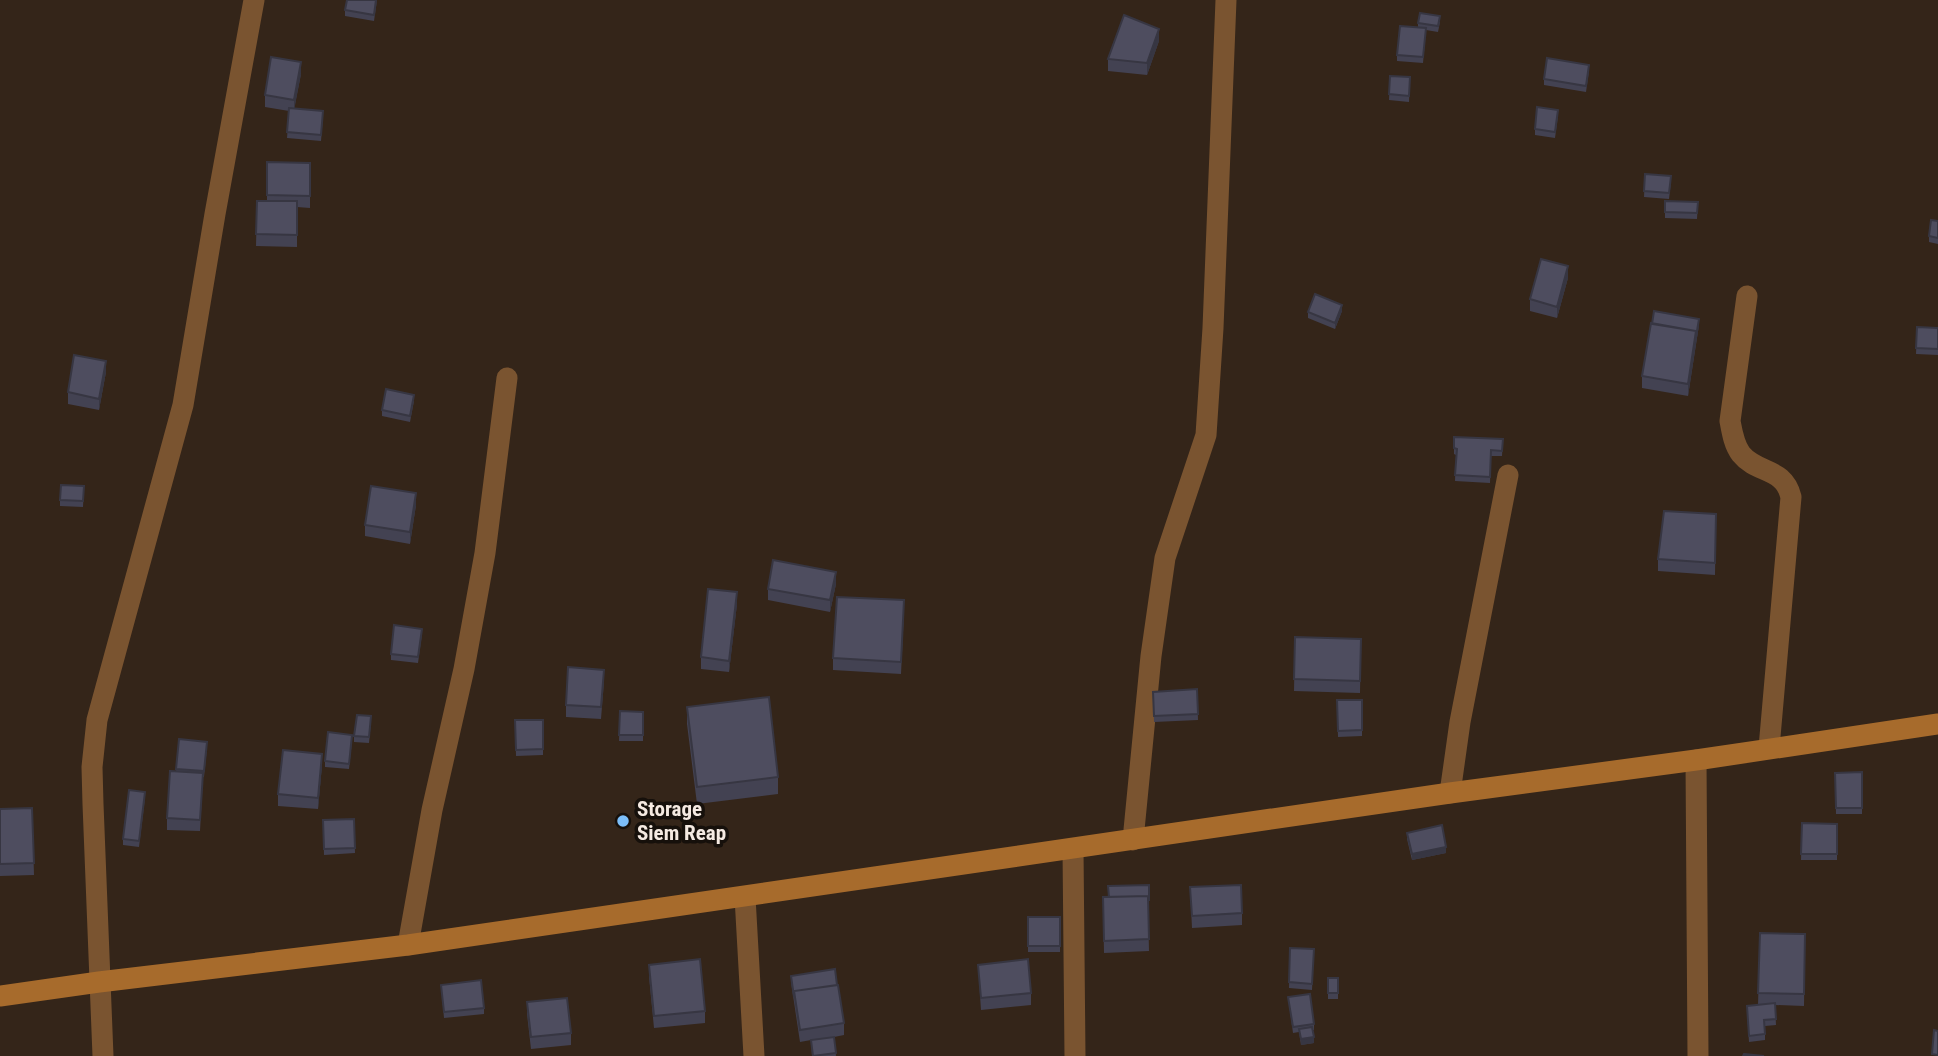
<svg xmlns="http://www.w3.org/2000/svg" width="1938" height="1056" viewBox="0 0 1938 1056" font-family="'Roboto Condensed',sans-serif">
  <style>
    .lines { fill: none; stroke-linecap: round; stroke-linejoin: round }
    .street { stroke: #7a5430; stroke-width: 21 }
    .secondary { stroke: #a76b2c; stroke-width: 21 }
    .wall { fill: #434252 }
    .shaded-wall { fill: #373642 }
    .building { fill: #4e4d5f; stroke: #373642; stroke-width: 2 }
    .poi-dot { fill: #7cbef9; stroke: #16100b; stroke-width: 2.5 }
    .labels { text-anchor: middle; stroke-width: 7; stroke-linejoin: round; paint-order: stroke }
    .poi-label { font-size: 21px; font-weight: bold; fill: #f5eae2; stroke: #16100b; text-anchor: start }
  </style>
  <rect width="100%" height="100%" fill="#342519"/>
  <g class="lines">
    <path class="street" d="M1747,296L1730,421C1732,432 1734,445 1741,454C1757,474 1784,467 1791,497L1769,748
      M1696,760L1698,1056
      M1450,793L1460,722L1508,475
      M1133,840L1151,656L1165,558L1206,435L1213,328L1226,0
      M1073,849L1075,1056
      M745,897L754,1056
      M408,945L432,810L464,669L485,553L507,378
      M103,1056L93,804L92,767L97,720L183,405L215,214L254,0"/>
    <path class="secondary" d="M0,996L99,982L408,945L1450,793L1696,760L1938,724"/>
  </g>
  <path class="wall" d="M377,0L374,21L345,16V10Z
    M1440,22L1438,32L1426,30L1423,63L1397,61V55L1418,28V23Z
    M1159,41L1147,75L1108,71V59Z
    M1589,71L1586,92L1544,85V79Z
    M301,74L294,109L323,117L321,141L287,138L289,111L265,107V95Z
    M1390,76L1410,77L1409,102L1389,100Z
    M1558,116L1555,138L1535,135V129Z
    M267,162L310,163V208L297,207V247L256,246L257,201H267Z
    M1645,174L1671,182L1669,199L1644,197Z
    M1665,201L1698,202L1697,219L1665,218Z
    M1938,221V244L1929,242V236Z
    M1568,278L1557,318L1530,311V299Z
    M1342,311L1335,329L1308,318V312Z
    M1699,325L1688,396L1642,388V376Z
    M1917,327L1938,328V355L1916,354Z
    M106,372L99,410L68,404V392Z
    M414,401L410,422L382,416V410Z
    M1454,437L1503,439L1502,456H1491L1490,483L1455,481L1456,455L1454,454Z
    M84,486L83,507L60,506V500Z
    M416,505L410,544L365,536V525Z
    M1716,514L1715,575L1658,571V559Z
    M836,584L830,612L768,600V589Z
    M737,604L729,672L701,669V657Z
    M904,612L901,674L833,670V658Z
    M422,634L418,663L391,660V654Z
    M1295,637L1361,639L1360,693L1294,691Z
    M604,681L601,719L566,717V705Z
    M1197,689L1198,720L1154,722L1153,692Z
    M1337,700H1362V736L1338,737Z
    M687,707L778,777V794L697,804L687,724Z
    M620,711L643,712V741H619Z
    M515,720H543V755L516,756Z
    M371,722L369,743L354,742V736Z
    M179,739L207,748L204,777H203L200,831L167,830V818L176,772Z
    M352,741L349,769L325,767V761Z
    M322,765L318,809L278,806V794Z
    M1862,772V814H1836L1835,773Z
    M145,798L139,847L123,845V839Z
    M32,808L34,875L0,876V809Z
    M354,819L355,853L324,855L323,820Z
    M1802,823L1837,824V860H1801Z
    M1407,833L1446,853L1412,860L1407,839Z
    M1149,885V906H1148L1149,951L1104,953L1103,897H1109Z
    M1190,887L1242,913V925L1192,928Z
    M1028,917H1060V952H1028Z
    M1760,933L1805,934L1804,1006L1775,1005L1776,1025L1765,1026V1040L1749,1042L1747,1012L1758,1005Z
    M1290,948L1314,949L1312,990L1289,988Z
    M649,965L705,1011V1023L654,1028L649,977Z
    M978,965L1031,993V1005L981,1010Z
    M791,976L844,1023V1035L834,1037L836,1056H812L811,1040L800,1042L791,982Z
    M1328,978H1338V999H1328Z
    M441,985L484,1008V1014L444,1018Z
    M1288,997L1314,1024V1030H1313L1314,1043L1301,1045L1299,1032L1293,1033Z
    M527,1002L571,1033V1045L531,1049L527,1014Z"/>
  <path class="shaded-wall" d="M1159,29V41L1147,75V63Z
    M301,62V74L294,111V100Z
    M1568,266V278L1557,318V307Z
    M1342,305V311L1335,329V323Z
    M1699,319V325L1688,396V384Z
    M106,361V372L99,410V399Z
    M416,493V505L410,544V532Z
    M836,572V584L830,612V600Z
    M737,592V604L729,672V661Z
    M322,754V765L318,809V798Z
    M1446,847V853L1412,860V854Z
    M1314,1037V1043L1301,1045V1039Z"/>
  <path class="building" d="M347,0H376L374,15L345,10Z
    M1420,13L1440,16L1438,26L1418,23Z
    M1124,15L1159,29L1147,63L1108,59Z
    M1400,26L1426,28L1423,57L1397,55Z
    M271,57L301,62L294,100L265,95Z
    M1547,58L1589,65L1586,86L1544,79Z
    M1390,76L1410,77L1409,96L1389,94Z
    M1537,107L1558,110L1555,132L1535,129Z
    M289,108L323,111L321,135L287,132Z
    M267,162L310,163V196L267,195Z
    M1645,174L1671,176L1669,193L1644,191Z
    M257,201H297V235L256,234Z
    M1665,201L1698,202L1697,213L1665,212Z
    M1931,220L1938,221V238L1929,236Z
    M1541,259L1568,266L1557,307L1530,299Z
    M1315,294L1342,305L1335,323L1308,312Z
    M1654,311L1699,319L1696,337V331L1652,324Z
    M1651,323L1696,331L1688,384L1642,376Z
    M1917,327L1938,328V349L1916,348Z
    M74,355L106,361L99,399L68,392Z
    M386,389L414,395L410,416L382,410Z
    M1454,437L1503,439L1502,451L1491,450L1490,477L1455,475L1457,449L1454,448Z
    M61,485L84,486L83,501L60,500Z
    M371,486L416,493L410,532L365,525Z
    M1664,511L1716,514L1715,563L1658,559Z
    M773,560L836,572L830,600L768,589Z
    M708,589L737,592L729,661L701,657Z
    M837,597L904,600L901,662L833,658Z
    M394,625L422,629L418,657L391,654Z
    M1295,637L1361,639L1360,681L1294,679Z
    M568,667L604,670L601,707L566,705Z
    M1197,689L1198,714L1154,716L1153,692Z
    M769,697L778,777L697,787L687,707Z
    M1337,700H1362V730L1338,731Z
    M620,711L643,712V735H619Z
    M357,715L371,716L369,737L354,736Z
    M515,720H543V749L516,750Z
    M328,732L352,735L349,764L325,761Z
    M179,739L207,742L204,771L176,769Z
    M283,750L322,754L318,798L278,794Z
    M170,771L203,773L200,820L167,818Z
    M1862,772V808H1836L1835,773Z
    M129,790L145,792L139,841L123,839Z
    M32,808L34,863L0,864V809Z
    M354,819L355,848L324,849L323,820Z
    M1802,823L1837,824V854H1801Z
    M1442,825L1446,847L1412,854L1407,833Z
    M1149,885V900H1148V896L1109,897L1108,886Z
    M1241,885L1242,913L1192,916L1190,887Z
    M1148,896L1149,939L1104,941L1103,897Z
    M1028,917H1060V946H1028Z
    M1760,933L1805,934L1804,994L1758,993Z
    M1290,948L1314,949L1312,984L1289,982Z
    M700,959L705,1011L654,1016L649,965Z
    M1028,959L1031,993L981,998L978,965Z
    M835,969L837,985L794,991V997L791,976Z
    M1328,978H1338V993H1328Z
    M481,980L484,1008L444,1012L441,985Z
    M838,985L844,1023L800,1030L794,991Z
    M1310,994L1314,1024L1293,1027L1288,997Z
    M567,998L571,1033L531,1037L527,1002Z
    M1775,1003L1776,1019L1764,1020L1765,1034L1749,1036L1747,1006Z
    M1312,1027L1314,1037L1301,1039L1299,1029Z
    M1934,1030L1938,1031V1055L1932,1054Z
    M834,1037L836,1053L813,1056L811,1040Z
    M1744,1054L1764,1056H1743Z"/>
  <circle class="poi-dot" cx="623" cy="821" r="7"/>
  <g class="labels">
    <g class="poi-label">
      <text x="637" y="816">Storage<tspan x="637" dy="24">Siem Reap</tspan></text>
    </g>
  </g>
</svg>
